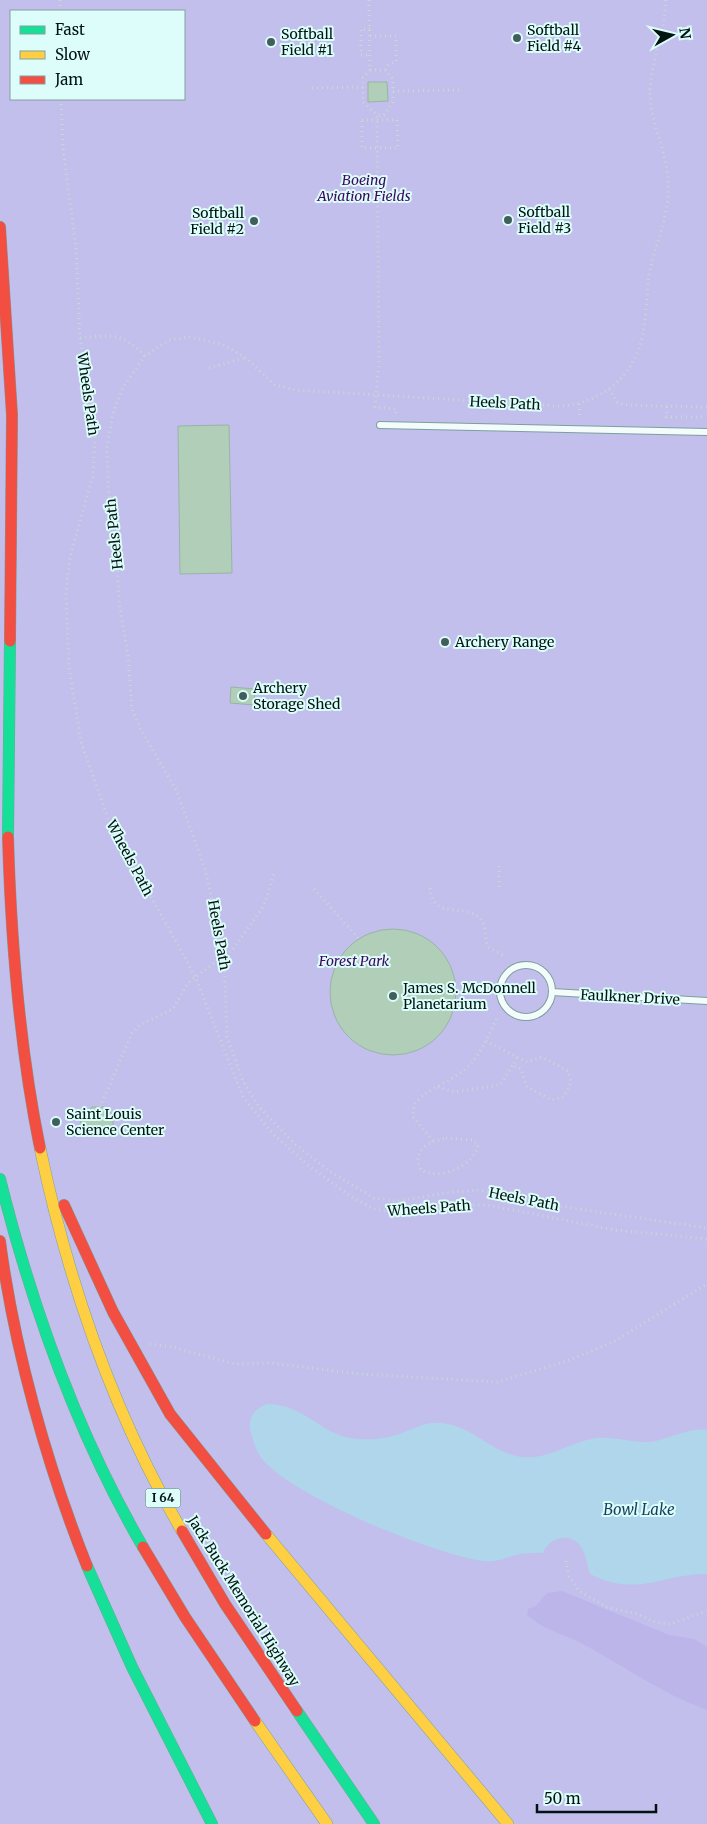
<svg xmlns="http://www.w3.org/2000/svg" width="707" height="1824" viewBox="0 0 707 1824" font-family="Merriweather,serif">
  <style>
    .green { fill: #c2bfec; fill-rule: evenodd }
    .forest { fill: #bcb5e9 }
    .water { fill: #afd6eb }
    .building { fill: #b1cfb8; stroke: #99b3a6 }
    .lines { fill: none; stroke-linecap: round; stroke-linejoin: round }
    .lane-casing { stroke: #79a19d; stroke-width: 8 }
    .fast-casing { stroke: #79a19d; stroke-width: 12 }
    .slow-casing { stroke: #79a19d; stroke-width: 12 }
    .jam-casing { stroke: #79a19d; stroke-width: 12 }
    .path { stroke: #c8d8d6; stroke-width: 3; stroke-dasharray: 1 4; stroke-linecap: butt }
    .lane { stroke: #f4fbfb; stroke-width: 6 }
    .fast { stroke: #16e098; stroke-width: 11 }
    .slow { stroke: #ffcf43; stroke-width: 11 }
    .jam { stroke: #f24e42; stroke-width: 11 }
    .poi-dot { fill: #405e5b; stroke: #dcfdf9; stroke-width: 2 }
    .labels { text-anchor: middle; stroke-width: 4; stroke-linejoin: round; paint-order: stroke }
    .shield { fill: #dcfdf9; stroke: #425a57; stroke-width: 1 }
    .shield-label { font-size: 12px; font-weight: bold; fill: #001412 }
    .poi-label { font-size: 14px; fill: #001412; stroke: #dcfdf9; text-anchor: start }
    .park-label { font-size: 14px; font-style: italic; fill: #3f0660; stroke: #dcfdf9 }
    .street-label { font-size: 14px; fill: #001412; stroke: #dcfdf9 }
    .water-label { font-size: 15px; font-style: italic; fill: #173d5d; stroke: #dcfdf9 }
  </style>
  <rect width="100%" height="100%" fill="#b7e7e2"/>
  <path class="green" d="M0,0H707V1824H0ZM11,11H184V99H11Z"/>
  <path class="forest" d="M562,1591L669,1635L694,1639L707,1647V1710C663,1694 622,1665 581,1643C563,1634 542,1629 527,1615L528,1609L536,1606L547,1593Z"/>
  <path class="water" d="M267,1404C304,1404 318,1432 350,1438C365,1440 381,1440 396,1435C413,1430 423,1421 442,1423C473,1426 491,1453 522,1457C546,1460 568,1444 591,1439C611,1435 629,1443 648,1442C668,1441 687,1427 707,1430V1574C660,1574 638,1598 590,1574C587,1565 586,1551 579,1544C567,1532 548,1539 543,1553C536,1553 527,1553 520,1554C507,1557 496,1563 483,1561C433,1554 296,1498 263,1460C256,1452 254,1443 251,1433C247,1418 254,1409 267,1404Z"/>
  <path class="building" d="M368,82H387L388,101L368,102Z
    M229,425L232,573L180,574L178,426Z
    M231,687L255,689L254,705L230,703Z
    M330 992a63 63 0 1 1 126 0a63 63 0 1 1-126 0Z
    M92,1107H104L113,1115V1126L105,1135H93L80,1122Z"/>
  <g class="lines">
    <g class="lane-casing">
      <path id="lane" d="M380,425L707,432
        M500 991a26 26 0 1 1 52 0a26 26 0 1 1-52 0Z
        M552,992L707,1001"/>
    </g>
    <g class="fast-casing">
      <path id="fast" d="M8,837L10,641
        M0,1179C32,1307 76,1432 143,1547
        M87,1566L132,1667L212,1824
        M297,1711L374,1824"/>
    </g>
    <g class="slow-casing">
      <path id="slow" d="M40,1148C68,1281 113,1413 182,1531
        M266,1534L508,1824
        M255,1721L327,1824"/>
    </g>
    <g class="jam-casing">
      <path id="jam" d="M0,227L12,415L10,641
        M8,837C11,942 19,1045 40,1148
        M64,1205L113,1312L170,1414L266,1534
        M0,1241C14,1348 47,1466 87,1566
        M182,1531L225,1604L297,1711
        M143,1547L185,1617L255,1721"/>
    </g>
    <path class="path" d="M60,0V11
      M369,0L370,70L363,78V102L377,115L379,364L375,407L396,409V415
      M666,0C665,31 652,59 650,89C649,120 666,148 668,178C671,211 657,239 650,270C646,291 647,313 643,334C635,376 600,405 558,406L296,390L275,385L246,358L222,344L190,337L169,340L145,356L123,387L113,413L107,448L108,486L117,556L119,601L128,656L132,709L141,730L176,790L205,868L224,955L227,1037L243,1081L259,1107L295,1144L329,1171L374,1198L398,1201L452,1192L479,1190L551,1205L707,1228
      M370,29H361V55H370
      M370,36H396V62L389,64L385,70
      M370,70H385L393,79V102L384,115H377
      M312,88L363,87
      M393,91L462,90
      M61,99L63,148L76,248L80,338L92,399L95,437L93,475L70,557L66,593L69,667L81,742L109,821L195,976L243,1097L272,1133L308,1165L353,1198L376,1210L400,1212L459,1205H487L615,1230L707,1239
      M362,120H397L398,148H362Z
      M80,338C111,335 122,332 145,356
      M209,368L245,358
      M609,389L617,402L624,405L707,407
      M579,404L580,419
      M667,407L666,417H704V419
      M499,887V862
      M430,888C433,922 466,901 481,920C488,929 484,937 488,947L503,955
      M314,889L359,939
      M457,992L490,991
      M486,1041L527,1062L542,1057L568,1071L571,1083L564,1097L552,1100L527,1087L521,1069L513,1065L517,1057
      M438,1087L455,1092L500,1085L513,1065
      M100,1107L132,1033L140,1025L173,1009L188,983L233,949L264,906L275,871
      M446,1138L473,1140L478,1145C475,1166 438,1181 421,1170C410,1151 430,1141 446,1138Z
      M433,1141L413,1117L414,1104C426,1090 445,1084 460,1073C479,1060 487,1038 497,1018
      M150,1344L173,1347L235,1364L271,1363L360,1374L498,1382L570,1360L613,1342L707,1284
      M566,1561L569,1576L579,1591L606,1607L638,1614L655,1622L670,1624L707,1611"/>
    <use href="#lane" class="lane"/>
    <use href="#fast" class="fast"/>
    <use href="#slow" class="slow"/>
    <use href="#jam" class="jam"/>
  </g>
  <g class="poi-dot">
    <circle cx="517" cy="38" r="5"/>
    <circle cx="271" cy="42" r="5"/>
    <circle cx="508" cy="220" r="5"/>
    <circle cx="254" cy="221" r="5"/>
    <circle cx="445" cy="642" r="5"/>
    <circle cx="243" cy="696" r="5"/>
    <circle cx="393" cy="996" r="5"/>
    <circle cx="56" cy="1122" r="5"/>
  </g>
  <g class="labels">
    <rect class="shield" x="145.5" y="1488.5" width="35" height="19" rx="4"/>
    <g class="shield-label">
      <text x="163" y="1502">I 64</text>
    </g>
    <g class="poi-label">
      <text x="527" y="35">Softball<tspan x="527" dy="16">Field #4</tspan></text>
      <text x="281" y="39">Softball<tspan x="281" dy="16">Field #1</tspan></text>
      <text x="518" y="217">Softball<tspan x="518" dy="16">Field #3</tspan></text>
      <text x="244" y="218" text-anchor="end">Softball<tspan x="244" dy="16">Field #2</tspan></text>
      <text x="455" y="647">Archery Range</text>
      <text x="253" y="693">Archery<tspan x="253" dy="16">Storage Shed</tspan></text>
      <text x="403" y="993">James S. McDonnell<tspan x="403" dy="16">Planetarium</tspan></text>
      <text x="66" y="1119">Saint Louis<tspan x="66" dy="16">Science Center</tspan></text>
    </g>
    <g class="park-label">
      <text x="364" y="185">Boeing<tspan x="364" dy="16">Aviation Fields</tspan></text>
      <text x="354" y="966">Forest Park</text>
    </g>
    <g class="street-label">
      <text transform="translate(88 394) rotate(82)" y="5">Wheels Path</text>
      <text transform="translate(505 403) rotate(3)" y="5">Heels Path</text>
      <text transform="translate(114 534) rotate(-96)" y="5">Heels Path</text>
      <text transform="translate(130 858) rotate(62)" y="5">Wheels Path</text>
      <text transform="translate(219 935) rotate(80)" y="5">Heels Path</text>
      <text transform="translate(630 997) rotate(3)" y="5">Faulkner Drive</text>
      <text transform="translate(524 1199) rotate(11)" y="5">Heels Path</text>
      <text transform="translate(429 1208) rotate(-4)" y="5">Wheels Path</text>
      <text transform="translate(244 1601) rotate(58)" y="5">Jack Buck Memorial Highway</text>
    </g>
    <g class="water-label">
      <text x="639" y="1515">Bowl Lake</text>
    </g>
  </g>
  <rect x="10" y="10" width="175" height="90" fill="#dcfdf9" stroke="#84a09d"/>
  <rect x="20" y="26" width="25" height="8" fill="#16e098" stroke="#84a09d"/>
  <text x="55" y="35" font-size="15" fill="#001412">Fast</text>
  <rect x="20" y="51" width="25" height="8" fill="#ffcf43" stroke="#84a09d"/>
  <text x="55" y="60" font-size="15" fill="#001412">Slow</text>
  <rect x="20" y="76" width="25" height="8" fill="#f24e42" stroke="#84a09d"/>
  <text x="55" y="85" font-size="15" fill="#001412">Jam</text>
  <g transform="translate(672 35) rotate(82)" stroke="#dcfdf9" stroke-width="4" paint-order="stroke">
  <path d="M0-4L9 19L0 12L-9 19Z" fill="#001412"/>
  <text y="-8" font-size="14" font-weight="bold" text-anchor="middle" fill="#001412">N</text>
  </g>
  <path d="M537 1804v8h119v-8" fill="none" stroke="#001412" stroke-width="2.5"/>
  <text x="544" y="1804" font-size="15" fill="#001412" stroke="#dcfdf9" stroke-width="4" paint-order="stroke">50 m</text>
</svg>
